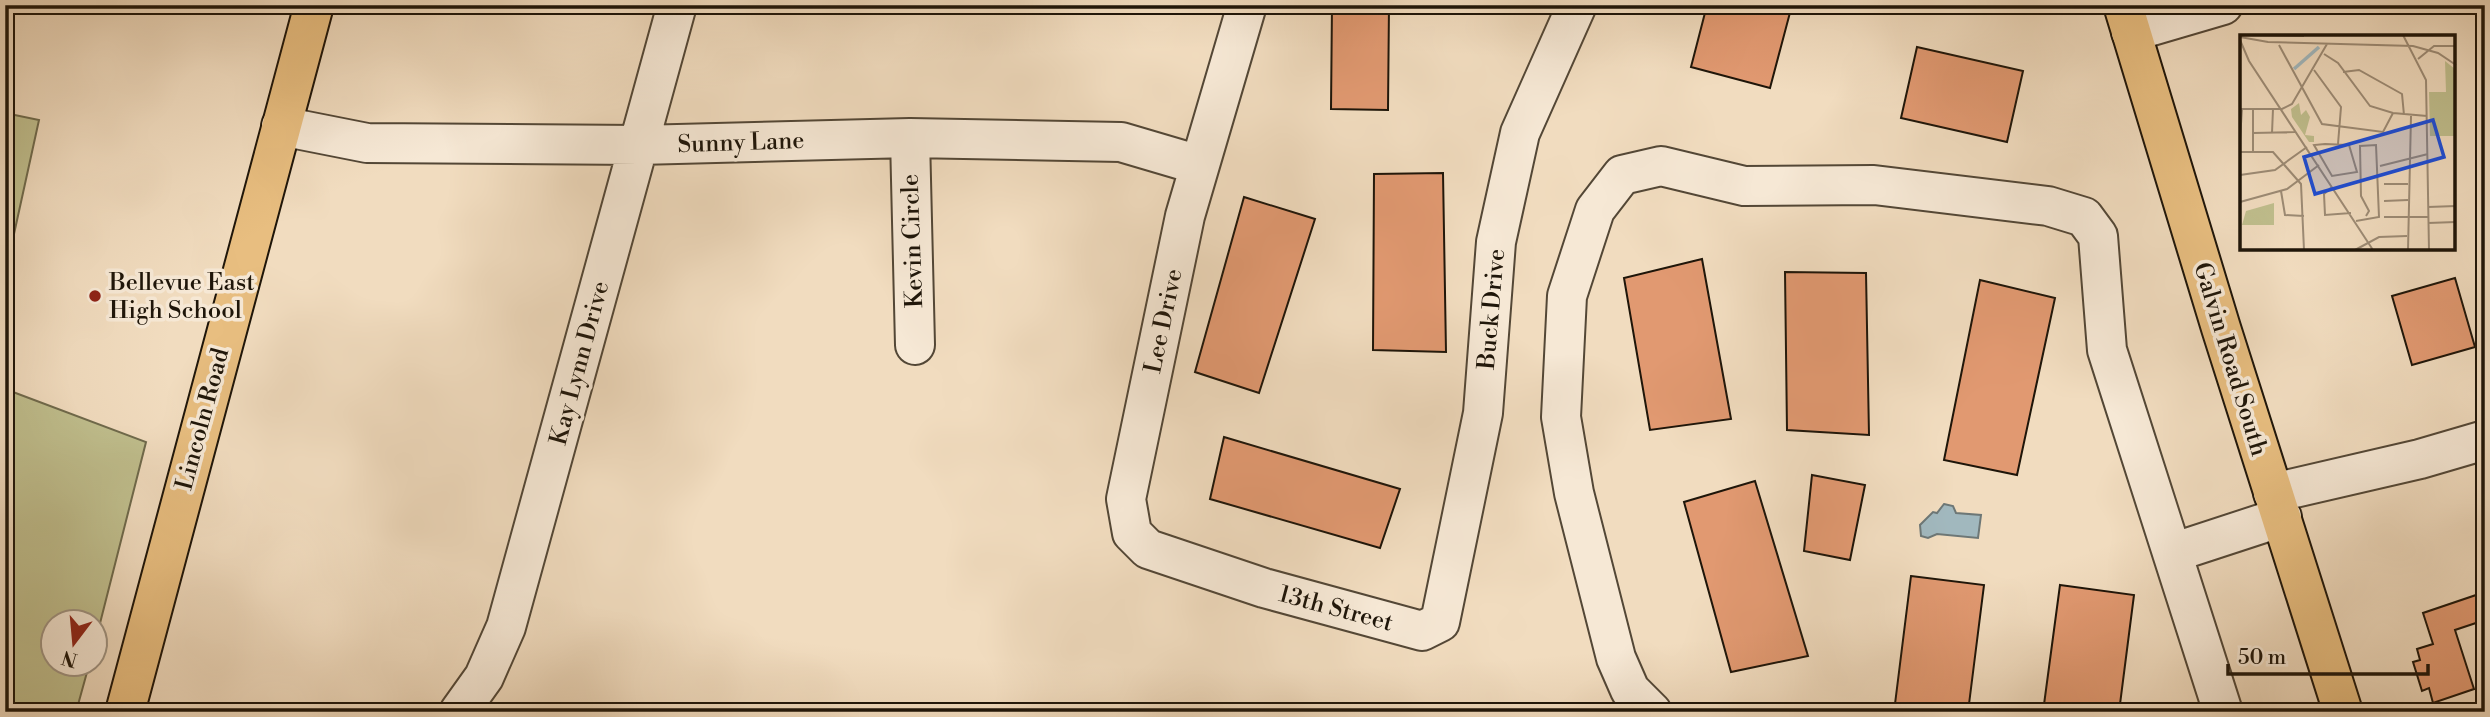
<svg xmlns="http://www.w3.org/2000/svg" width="2490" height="717" viewBox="0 0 2490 717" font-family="'Libre Bodoni',serif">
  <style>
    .green { fill: #c0bf8e; stroke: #6f6a4c; stroke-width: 2 }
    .water { fill: #a1b8be; stroke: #6d7776; stroke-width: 2 }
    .building { fill: #e19971; stroke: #1e1509; stroke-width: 2 }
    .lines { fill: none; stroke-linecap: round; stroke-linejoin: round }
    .minor-casing { stroke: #534736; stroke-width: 42 }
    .major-casing { stroke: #1e1509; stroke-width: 42 }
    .minor { stroke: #f6e8d5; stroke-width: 38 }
    .major { stroke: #e8be80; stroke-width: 38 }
    .poi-dot { fill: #8f2418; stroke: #f6e8d5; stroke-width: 2.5 }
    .labels { text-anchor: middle; stroke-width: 7; stroke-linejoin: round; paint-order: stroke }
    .street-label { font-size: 24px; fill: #1e1509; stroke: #f6e8d5 }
    .poi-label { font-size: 24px; fill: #1e1509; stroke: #f6e8d5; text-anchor: start }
    .inset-river { fill: none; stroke: #a1b8be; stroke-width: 3.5 }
    .inset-road { fill: none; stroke: #9d8c76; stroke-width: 2 }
    .view { fill: #1d4ed8; fill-opacity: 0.15; stroke: #1d4ed8; stroke-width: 3.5 }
    .inset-edge { fill: none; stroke: #1e1509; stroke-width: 3.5 }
  </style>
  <rect width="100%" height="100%" fill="#f1dcbf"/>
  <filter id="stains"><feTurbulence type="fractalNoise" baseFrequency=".00286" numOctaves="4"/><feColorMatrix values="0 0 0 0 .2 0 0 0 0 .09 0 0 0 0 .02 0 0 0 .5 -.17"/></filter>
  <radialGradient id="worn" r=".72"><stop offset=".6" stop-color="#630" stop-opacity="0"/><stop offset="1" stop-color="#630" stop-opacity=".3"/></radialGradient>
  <path class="green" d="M5,113L39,120L5,275Z
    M5,389L146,442L95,643L94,622H52V664L89,665L76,712H5Z"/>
  <path class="water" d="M1944,504L1953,506L1956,513L1981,515L1978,538L1937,534L1928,538L1921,536L1920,525L1933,512L1937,513Z"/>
  <path class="building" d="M1332,5H1389L1388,110L1331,109Z
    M1707,5H1792L1770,88L1691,67Z
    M1917,47L2023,71L2007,142L1901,118Z
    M1443,173L1446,352L1373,350L1374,174Z
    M1244,197L1315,219L1259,393L1195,372Z
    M1702,259L1731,419L1650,430L1624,278Z
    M1785,272L1866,273L1869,435L1787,430Z
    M2455,278L2475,347L2412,365L2392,296Z
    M1980,280L2055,298L2017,475L1944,460Z
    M1224,437L1400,489L1380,548L1210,499Z
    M1812,475L1865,485L1850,560L1804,551Z
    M1755,481L1808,656L1731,672L1684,502Z
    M1911,576L1984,585L1968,712H1894Z
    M2060,585L2134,595L2119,712H2043Z
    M2485,592V620L2455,630L2474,689L2433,703L2429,688L2422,691L2413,662L2420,660L2417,649L2433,644L2423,613Z"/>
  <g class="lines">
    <g class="minor-casing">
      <path id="minor" d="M1247,5L1185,216L1126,499L1132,533L1148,549L1264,588L1422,631L1440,622L1483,413L1496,242L1520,133L1577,5
        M2131,32L2223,5
        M281,126L367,143L639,145L910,138L1121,142L1199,165
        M910,138L915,345
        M2273,493L2420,459L2485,440
        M2172,553L2282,517
        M459,712L484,677L506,627L677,5
        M1652,712L1630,690L1616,658L1574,493L1561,417L1567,296L1595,210L1622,175L1661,166L1744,186L1874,185L2048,206L2084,217L2098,236L2107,350L2223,712"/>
    </g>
    <g class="major-casing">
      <path id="major" d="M2123,5L2221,328L2343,712
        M125,712L314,5"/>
    </g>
    <use href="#minor" class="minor"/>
    <use href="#major" class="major"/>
  </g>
  <circle class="poi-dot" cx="95" cy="296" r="7"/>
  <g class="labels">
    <g class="street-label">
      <text transform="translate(741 142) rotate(-2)" y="8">Sunny Lane</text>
      <text transform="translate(912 241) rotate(-92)" y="8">Kevin Circle</text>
      <text transform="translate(1491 309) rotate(-85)" y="8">Buck Drive</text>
      <text transform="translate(1163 321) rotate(-78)" y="8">Lee Drive</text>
      <text transform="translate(2231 359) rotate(73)" y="8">Galvin Road South</text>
      <text transform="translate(579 363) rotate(-75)" y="8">Kay Lynn Drive</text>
      <text transform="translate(202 419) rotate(-75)" y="8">Lincoln Road</text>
      <text transform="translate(1336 608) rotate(15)" y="8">13th Street</text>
    </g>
    <g class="poi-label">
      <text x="109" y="290">Bellevue East<tspan x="109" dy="28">High School</tspan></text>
    </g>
  </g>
  <g transform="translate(2240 35)">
    <rect width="215" height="215" fill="#f1dcbf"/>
    <path d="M205,26L215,34V101H190L189,57H206ZM59,68L61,80L66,75L70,82L65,100L74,101V107H69L52,82L51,74ZM34,168V190H2L6,176Z" fill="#c0bf8e"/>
    <path class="inset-river" d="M54,34L79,12"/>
    <path class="inset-road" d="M10,0L64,1M163,0L186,45L189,215M0,2L28,7L173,11L198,18L216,30M0,5L9,26L133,215M39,10L82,89L143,97L153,78M84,19L98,28L130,71L153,78L187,81M178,24L194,11H216M74,35L101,72L98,109M103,37L119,35L162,59L164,80M0,74H42L52,69L87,9M13,98L55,97M32,98L33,74M0,104L2,74M85,109L109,110L117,137L92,141L74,110ZM0,117H33L61,149L64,215M13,117V74M140,131L188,119M0,140L35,135L67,112M144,149H168M92,152L84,159L85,180L111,178M41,156L45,180L64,181M144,166L168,165M0,167L47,154L79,130M188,172L216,171M144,182H188M116,186L139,182L136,110L120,111L121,161L129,176L126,181M188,188L216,187M115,215L139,202L167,201M168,215L171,81"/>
    <path class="view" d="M193,85L204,122L75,159L64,122Z"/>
    <rect width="215" height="215" class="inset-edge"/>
  </g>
  <rect width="2490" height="717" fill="none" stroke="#f1dcbf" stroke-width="28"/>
  <rect x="7" y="7" width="2476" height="703" fill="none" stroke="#1e1509" stroke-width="3.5"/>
  <rect x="14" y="14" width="2462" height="689" fill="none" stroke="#1e1509" stroke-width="2"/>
  <g transform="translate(74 643) rotate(196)"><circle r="33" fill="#f6e8d5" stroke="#a09483" stroke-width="2"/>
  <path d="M0-5L12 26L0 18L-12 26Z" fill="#8f2418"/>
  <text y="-10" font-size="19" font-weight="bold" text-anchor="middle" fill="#1e1509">N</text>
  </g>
  <path d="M2228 664v10h200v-10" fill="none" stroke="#1e1509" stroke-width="3.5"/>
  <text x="2238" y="664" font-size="21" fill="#1e1509" stroke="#f6e8d5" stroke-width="5" paint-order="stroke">50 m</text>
  <rect width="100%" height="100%" filter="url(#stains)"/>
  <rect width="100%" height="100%" fill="url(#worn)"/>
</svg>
